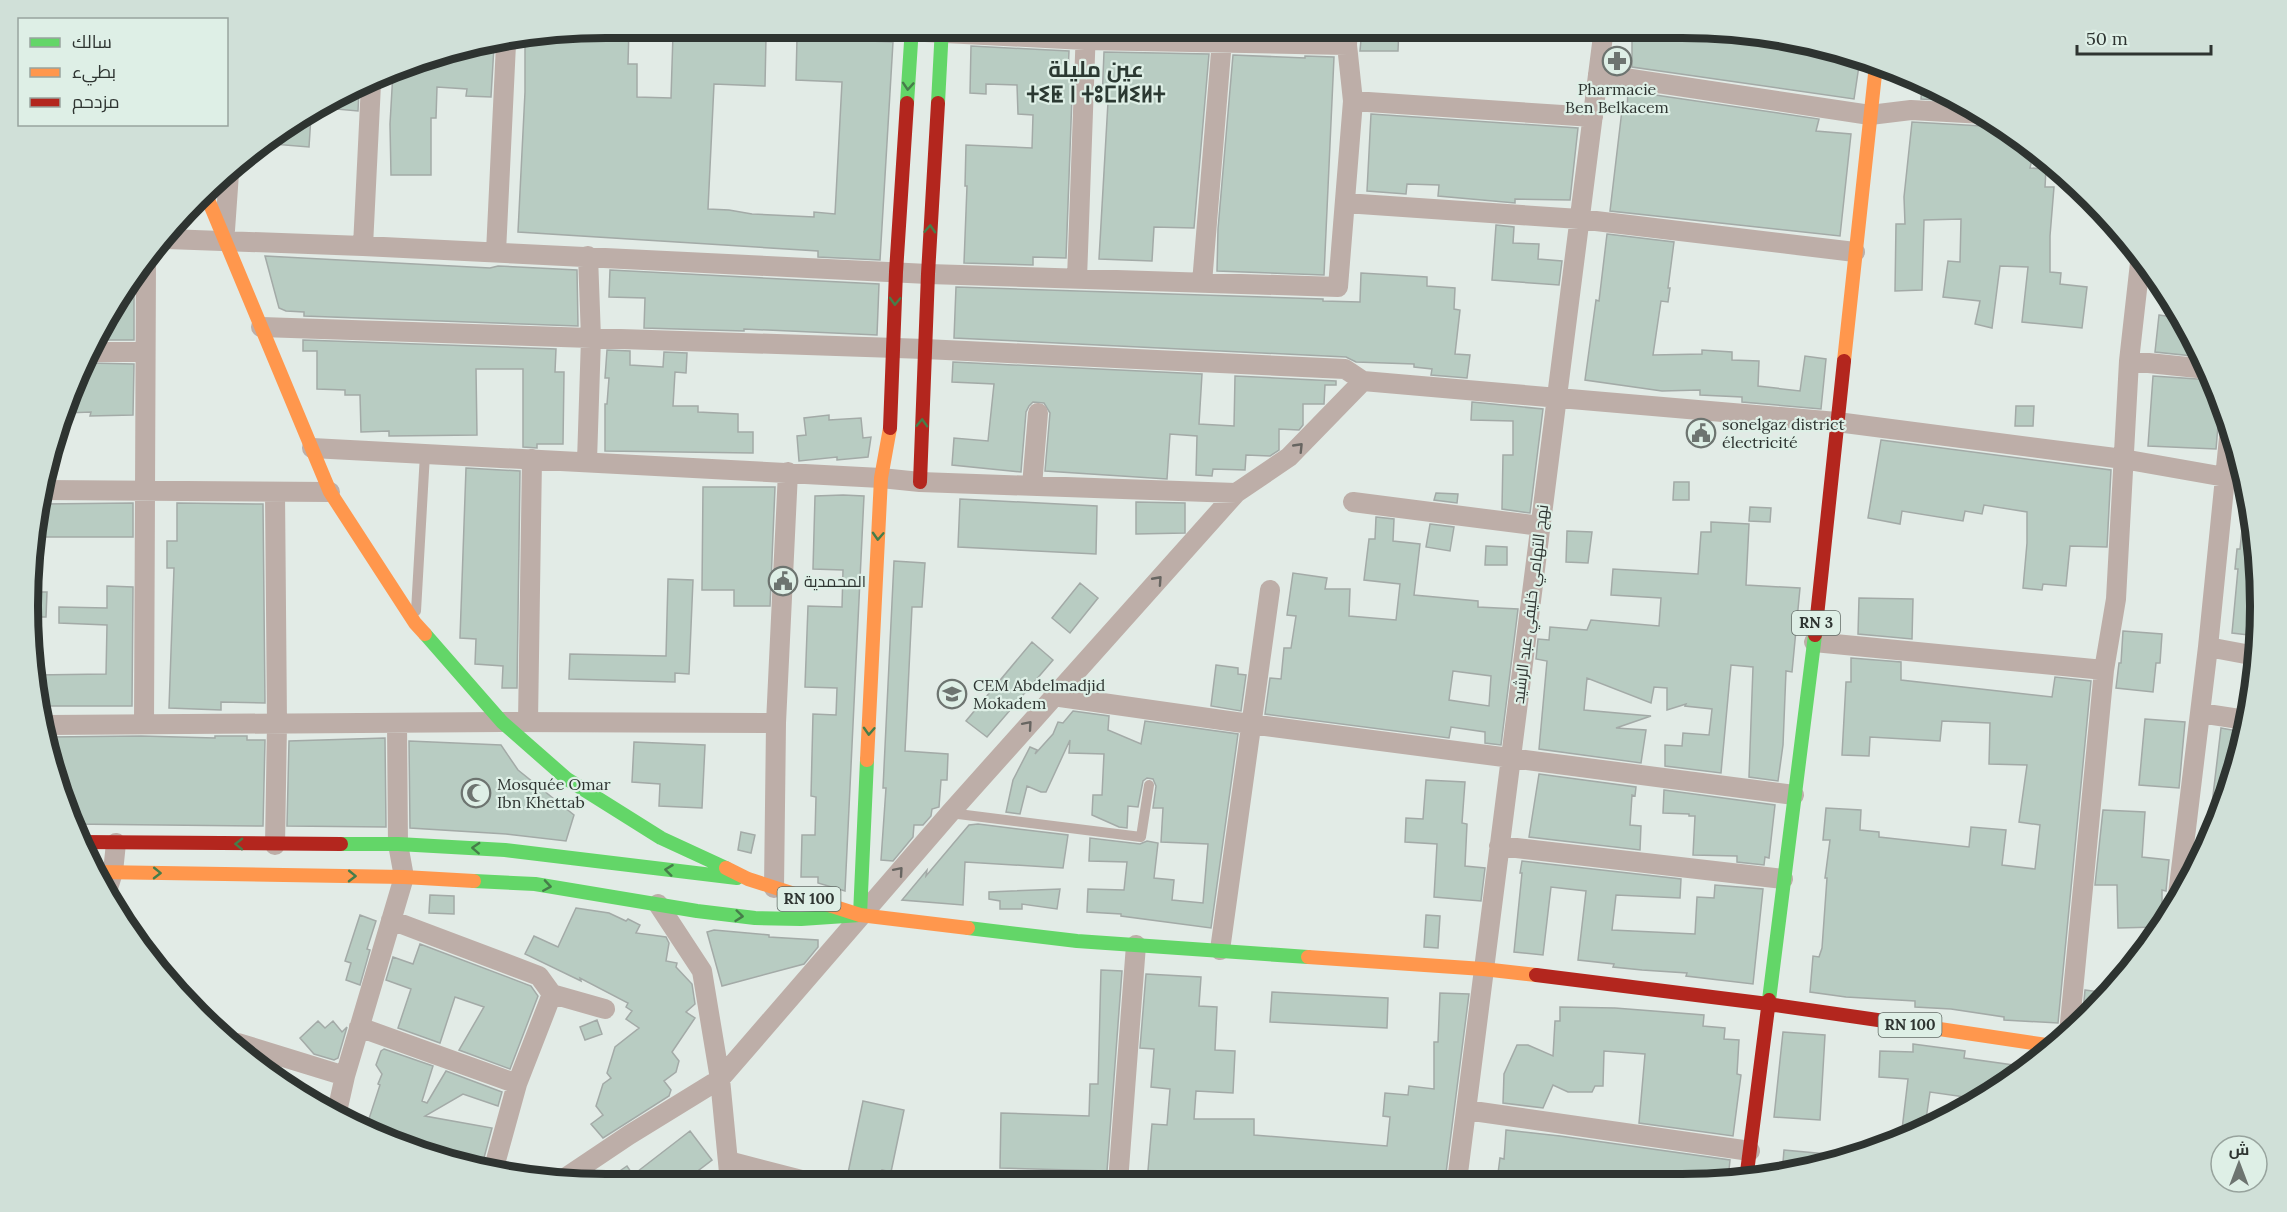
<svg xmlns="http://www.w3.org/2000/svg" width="2287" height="1212" viewBox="0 0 2287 1212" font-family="Lora,Cairo,'Noto Sans Tifinagh',serif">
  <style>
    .building { fill: #b8ccc2; stroke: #a3aaa7; stroke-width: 1.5; fill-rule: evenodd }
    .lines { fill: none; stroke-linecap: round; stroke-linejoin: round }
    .lane { stroke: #bdaea8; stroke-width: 10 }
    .street { stroke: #bdaea8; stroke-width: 20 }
    .fast { stroke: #63d668; stroke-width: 14 }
    .slow { stroke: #ff974d; stroke-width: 14 }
    .jam { stroke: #b3261e; stroke-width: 14 }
    .oneway { stroke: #467d4a }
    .oneway2 { stroke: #676561 }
    .labels { text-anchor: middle; stroke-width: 4.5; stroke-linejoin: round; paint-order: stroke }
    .shield { fill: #deefe6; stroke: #636c67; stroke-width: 1.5 }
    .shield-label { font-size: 15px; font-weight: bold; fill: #2e3431 }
    .poi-label { font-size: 16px; fill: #2e3431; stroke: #deefe6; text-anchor: start }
    .street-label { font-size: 16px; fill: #2e3431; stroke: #deefe6 }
    .district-label { font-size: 22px; font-weight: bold; fill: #2b3932; stroke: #deefe6 }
    .rim { fill: none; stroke: #2e3431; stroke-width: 8 }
  </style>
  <rect width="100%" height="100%" fill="#e2ebe6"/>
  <path class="building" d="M603,27L629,28L628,64H637V97L671,98L673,34L766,37L765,86L714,84L708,209L729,210L752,214L814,217V212L835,214L842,82L796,80L797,38L893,42L880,260L818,257V251L518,232L525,92V43H532V39Z
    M1362,28H1399L1398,51H1360Z
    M1632,28H1719L1815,44L1814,52L1848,54L1860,59L1854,99L1632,67Z
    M494,46L491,97L466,96L467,89L437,87L436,118H431V175H391L390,124L393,72L420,58Z
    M971,46L1069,51L1068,74L1071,75L1070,96H1072L1066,258L1033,257V265L964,263L967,186H965L966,145L1032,148L1033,115L1018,114L1017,85L986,84V94L970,93Z
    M1104,52L1209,54L1194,228L1154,227L1152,261L1099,259L1108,102H1102Z
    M1233,55L1305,58V56L1334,57L1324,275L1217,271L1218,229Z
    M1922,84L1961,101L1921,99Z
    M359,90L358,111L325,108Z
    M1628,91L1819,119L1816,131L1851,134L1840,236L1610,211L1622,110H1627Z
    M1371,114L1578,128L1570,200L1515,199V203L1438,196L1439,185L1407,184L1406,194L1367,191Z
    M311,116L309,147L260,143L279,133Z
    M1994,121L2034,150L2030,168L2046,169L2045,187H2054L2050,236V272L2061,273L2060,284L2087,287L2082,328L2022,322L2028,267L2000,266L1992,328L1975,324L1980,301L1943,297L1948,261L1960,262L1961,219L1924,220L1922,290L1895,291L1896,224H1905L1904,197L1912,122L1983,126Z
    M1496,225L1514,227L1513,243L1539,244L1538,259L1562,261L1559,285L1492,280Z
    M1607,234L1674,242L1668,288H1670L1668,302L1661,301L1653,355L1702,354V350L1732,352V360L1759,361L1758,386L1800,391L1805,356L1826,359L1821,409L1742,402V397L1700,395V390L1662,391L1585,380L1596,300L1599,301Z
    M265,256L490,268L498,266L577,270L578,326L304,316V312L286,311L279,308Z
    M610,270L879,284L877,335L744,329V331L644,328L645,298L609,297Z
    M1361,273L1427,277V286L1455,288L1454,309L1460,310L1455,354L1470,355L1467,378L1431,375L1432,369L1414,367V364L1356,362L1346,357L954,338L956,287L1323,299V301L1360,302Z
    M134,274V340H99L124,285Z
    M2159,315L2180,318L2203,357L2155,352Z
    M303,340L556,349L555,372H564L563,444H537V448L523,447V369H476L477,435L389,436V431L361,432L360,395H345V390L317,389V351H303Z
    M607,350L630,351V365L663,367L664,352L687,353L686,373L675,372L673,406H698V412L738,414V432H753V453L605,451V404H607L609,378H605Z
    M953,362L1202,374L1199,424L1234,426L1235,376L1336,381V385H1325L1324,404H1303V425L1299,430L1279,429V450L1270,456L1246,455L1245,470L1213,469L1212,476L1196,475L1197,436L1170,434L1167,479L1045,471L1050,413L1044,403L1033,402L1029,406L1026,412L1021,472L952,465L954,438L988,441L994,384L952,382Z
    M89,363L134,364L133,415L90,416L91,412L66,413Z
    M2153,376L2212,380L2226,417L2218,426L2216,449L2148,446Z
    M1472,402L1543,409L1530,513L1502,509L1503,455H1513V421L1471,420Z
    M2016,406H2034L2033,426H2015Z
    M829,415V420L861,418L863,438L871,437L868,457L837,460V457L799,461L797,436L806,435L804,418Z
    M1881,440L2111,470L2107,547L2070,546L2066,586L2043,584L2042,590L2023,588L2027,543V512L1984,505L1982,514L1965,511L1963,521L1902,511L1900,524L1868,518Z
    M466,468L520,471L517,688H502L503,666L475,664L476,639L460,638Z
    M1674,482H1689V500H1673Z
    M703,487H775L770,606H734V590H702Z
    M1436,493L1458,494L1457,503L1434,500Z
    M843,495L864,496L845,891L818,883V877H801L802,835H815L816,797L811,796L813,714L836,715L837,688L805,687L808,606L842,607L843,570L813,569L815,496Z
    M960,499L1097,506L1096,554L958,547Z
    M1136,502L1185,503V533L1136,534Z
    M133,503V537H39L42,504Z
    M177,503L263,504L265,703L221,702V710L169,708L174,568H167V541H177Z
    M1750,507L1771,508L1770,522L1749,521Z
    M2244,509H2249L2259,568V570H2255L2253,601L2258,602L2257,636L2232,633L2238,569H2235L2237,549H2240Z
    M1376,517L1394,519L1393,541L1420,544L1414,595L1478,601V607L1518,609L1501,745L1485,743V732L1451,727L1449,738L1265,714L1270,678L1281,679L1284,648H1291L1296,616L1287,615L1293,573L1327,578L1325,589H1350L1349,616L1396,620L1400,584L1364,580L1369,539H1375ZM1453,671L1491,676L1489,706L1449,700Z
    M1711,522L1749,524L1746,585L1800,588L1792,672L1786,671L1783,745L1778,781L1749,777L1753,667L1731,665L1721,773L1665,766V745L1682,746L1683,733L1709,735L1712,709L1685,706L1686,704L1667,710V688L1654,687L1651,703L1587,678L1584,710L1651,716L1616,728L1646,730L1641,763L1539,749L1547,661L1536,659L1538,639L1549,640L1550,627L1587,630L1591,620L1659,626L1661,598L1611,595L1613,569L1698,574L1701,532H1711Z
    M1430,524L1454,527L1450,551L1426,547Z
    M1567,531L1592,532L1588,563L1566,562Z
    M1486,546L1507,547V565H1485Z
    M894,561L925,563L922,607H912L905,751L948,754L947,780H941L939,807L932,809L931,816L923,825H914L913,837L893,861L881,860L886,788H883Z
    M668,579L693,580L689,674L675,673V682L569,679L570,654L666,656Z
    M1080,583L1098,598L1070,633L1052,618Z
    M107,586L133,587L132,706H43L35,675L106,674L107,625L59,623V607L107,608Z
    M33,592H47L46,617H31Z
    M1859,598L1913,599L1912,639L1858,634Z
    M2123,631L2162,634L2160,663H2156L2153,692L2116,688L2119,663H2121Z
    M1032,642L1053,660L987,737L966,721Z
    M1851,658L1901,662V680L2052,697L2055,677L2091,681L2058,1023L2004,1020V1017L1951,1009L1915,1007V1001L1846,997L1810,992L1813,956L1819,957L1822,948L1827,878H1825L1830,840H1823L1826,808L1861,810L1860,830L1879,832V837L1969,847L1971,827L2006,830L2002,865L2035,869L2040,825L2019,822L2027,765L1989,764L1990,723L1942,721L1940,741L1870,737L1869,756L1842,755L1846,682H1851Z
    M1216,665L1238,668V674L1246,675L1241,711L1211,706Z
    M1073,711L1109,716L1108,730L1141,744L1145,721L1238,734L1211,928L1121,916V914L1087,912L1088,889L1124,890L1127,862L1089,861L1090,838L1140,844L1147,841L1158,843L1154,878L1174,880L1172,900L1203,903L1208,844L1161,842L1163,808H1153L1156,786L1153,779L1147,778L1143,781L1138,807L1128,806L1127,828L1119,827L1092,815L1093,795H1102L1104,754L1069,753L1070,740L1046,792H1041L1027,786L1020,814L1006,812L1013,780L1030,747L1037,750L1035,754L1053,734L1058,722L1063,723Z
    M2145,719L2185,722L2179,788L2139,785Z
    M2221,728L2243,732L2229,792L2212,830L2209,829Z
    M141,736L215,738V736H247V740H265L263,826L70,824L50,737Z
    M385,738L386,827L287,826L289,741Z
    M409,741L501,745L518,770L574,815L566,841L506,834L410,828Z
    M634,742L705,745L702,808L659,806L660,784L632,782Z
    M1539,774L1636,787L1635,796L1632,795L1630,825L1641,826L1640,850L1529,837Z
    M1426,780L1465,782L1462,823L1467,824L1465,866L1485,868L1481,901L1434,897L1437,844L1405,842L1406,818L1423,819Z
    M1664,790L1775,805L1769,858L1765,857L1764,865L1737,862V856L1693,855L1695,816H1689V814L1663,813Z
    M2103,810L2145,812L2142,857L2169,860L2166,891L2162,890V921L2158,927L2118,928L2117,885H2095Z
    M978,824L1068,835L1063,868L965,862L963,905L902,900L927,870L926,876L969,825Z
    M741,832L755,835L751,853L738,850Z
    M1522,861L1681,879L1680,898L1616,895L1612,930L1695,934L1697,897L1714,898L1715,885L1763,889L1753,984L1686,976L1687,973L1642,970L1613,967L1614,964L1578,960L1586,891L1551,887L1543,955L1514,952L1522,873H1520Z
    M1060,889L1057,909L1022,904V909H1000V901L989,899V892Z
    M430,895L454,896V914L429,913Z
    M576,908L609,913L626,921L628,919L640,925L636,933L666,937L669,943L666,961L677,963L676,967L692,984L695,1004L686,1012L695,1018L672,1052L679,1061L676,1072L664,1081L671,1090L669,1096L603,1138L591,1124L603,1115L596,1106L603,1084L611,1078L607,1073L615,1047L639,1028L626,1019L632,1011L626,1007L628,1003L580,978L581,981L525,954L534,936L558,947Z
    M360,915L376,921L367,949L370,950L360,985L346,980L351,963L345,961Z
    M1426,915L1440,916L1438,948L1424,947Z
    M714,930L769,935V937L818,940V947L804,964L722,986L707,932Z
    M420,944L531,986L538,996L510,1069L459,1050L484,1007L455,997L440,1043L398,1028L411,989L386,980L393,957L413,964Z
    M1101,970L1122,971L1107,1171L1000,1168L1001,1113L1089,1116L1090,1084H1098Z
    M1146,974L1201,977L1199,1006L1217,1007L1215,1050L1235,1051L1233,1093L1196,1091L1194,1119H1254V1135L1387,1146L1390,1117L1383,1116L1385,1093L1408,1095L1409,1086L1434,1089V1042H1438L1440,993L1469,994L1445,1181L1147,1182L1152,1124L1167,1125L1170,1089L1151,1087L1154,1049L1140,1048Z
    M2085,990L2108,993L2091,1015L2082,1022Z
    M1272,992L1388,998L1387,1028L1270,1022Z
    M1560,1007L1615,1008L1704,1015L1703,1026L1725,1028L1724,1039L1739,1040L1737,1074L1741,1075L1733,1136L1639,1123L1645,1054L1604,1051L1603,1086H1595L1592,1092H1568L1553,1085L1543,1108L1503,1103L1504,1074L1517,1045H1528L1553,1056L1555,1021H1560Z
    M597,1020L602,1034L585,1040L580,1027Z
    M318,1021L325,1028L333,1021L342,1032L347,1027L338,1058L334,1060L314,1054L300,1038Z
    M1783,1032L1825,1035L1820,1120L1774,1117Z
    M1913,1044L1965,1051L1964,1058L2028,1067L2002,1088L1999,1089L1989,1088L1988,1095L1979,1099L1930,1092L1925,1126L1901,1138L1908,1079L1879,1077L1880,1051L1913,1052Z
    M384,1049L433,1066L422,1101L427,1103L446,1071L502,1092L498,1106L463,1094L425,1116L492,1128L481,1169L456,1165L366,1128L380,1085L378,1084L382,1074L376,1065L381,1051Z
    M863,1101L904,1110L891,1172L882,1170L880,1179L848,1173Z
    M1506,1130L1560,1136L1730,1160L1728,1180L1497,1181L1500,1158L1504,1159Z
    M690,1131L712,1160L682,1183L601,1184L627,1166L633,1175Z
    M1784,1150L1849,1156V1158L1782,1174Z"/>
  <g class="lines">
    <path class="lane" d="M416,611L425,454
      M950,813L1141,837L1149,785"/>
    <path class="street" d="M827,27L1085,40L1347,45
      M1598,74L1870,115L1911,110L1984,114
      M1353,101L1593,117
      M1345,203L1579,219L1855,252
      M225,230L229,173
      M167,239L363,246L928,274L1338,287L1353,101L1347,45L1348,28
      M363,246L371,84
      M496,252L506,44
      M1077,279L1086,28
      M1202,283L1223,28
      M261,327L925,349L1345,369L1363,381L1837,422L2123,459L2225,477L2244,479
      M94,352H144
      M2129,361L2207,369
      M312,448L881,478L920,482L1236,493
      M587,461L591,338L588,256
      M1032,486L1038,413
      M43,490L330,492
      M275,492L277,724L275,845
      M1353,502L1540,526
      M1814,642L2104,670
      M2208,647L2230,428
      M1053,696L1250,724L1794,795
      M2200,713L2246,720
      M528,722L532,459
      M47,725L502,722L776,723
      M144,725L146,261
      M1499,846L1783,879
      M108,888L113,872L116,843
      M774,888L776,723L788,472
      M2177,903L2208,647L2256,656
      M658,904L702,971L720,1079L730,1183
      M391,920L539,976L552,994L605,1009
      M1220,950L1270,590
      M359,1027L517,1084
      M2069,1033L2104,670L2116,599L2129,361L2141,254
      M238,1043L345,1076
      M1466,1110L1750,1151
      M336,1116L345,1076L404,877L398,844L397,723
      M728,1161L813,1183
      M493,1171L517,1084L552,994
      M1457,1181L1604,28
      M559,1182L629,1135L720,1079L950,813L1236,493L1289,457L1363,381
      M1118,1182L1136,945"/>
    <path class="fast" d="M907,103L912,27
      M938,103L942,27
      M425,634L502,722L567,779L661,838L726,868
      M341,844H398L505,850L737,878
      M474,881L535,884L697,911L755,918L801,919L860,915L867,760
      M968,928L1077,941L1308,957
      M1769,1000L1815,635"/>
    <path class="slow" d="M207,197L330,492L415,623L425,634
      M1844,361L1876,65
      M867,760L881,478L890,428
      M726,868L748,879L860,915L968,928
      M99,872L404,877L474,881
      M1308,957L1483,969L1536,975
      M1926,1027L2053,1046"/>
    <path class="jam" d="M890,428L896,272L907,103
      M920,482L928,274L938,103
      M1815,635L1844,361
      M80,842L341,844
      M1536,975L1768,1004L1926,1027
      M1746,1180L1769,1000"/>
  </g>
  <defs><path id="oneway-chevron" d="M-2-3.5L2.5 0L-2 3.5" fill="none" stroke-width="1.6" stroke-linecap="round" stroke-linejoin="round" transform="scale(1.5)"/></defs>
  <g class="oneway">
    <use href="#oneway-chevron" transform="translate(908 86) rotate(94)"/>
    <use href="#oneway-chevron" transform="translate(930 229) rotate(-87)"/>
    <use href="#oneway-chevron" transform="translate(895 301) rotate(92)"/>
    <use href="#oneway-chevron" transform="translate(922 423) rotate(-88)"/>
    <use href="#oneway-chevron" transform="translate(878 536) rotate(93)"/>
    <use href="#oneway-chevron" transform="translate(869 731) rotate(93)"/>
    <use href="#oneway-chevron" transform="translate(239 844) rotate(-179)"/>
    <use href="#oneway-chevron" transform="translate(476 848) rotate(-177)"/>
    <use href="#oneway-chevron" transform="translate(669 870) rotate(-173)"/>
    <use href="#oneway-chevron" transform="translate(157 873) rotate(1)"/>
    <use href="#oneway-chevron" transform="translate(352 876) rotate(1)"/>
    <use href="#oneway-chevron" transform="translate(547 886) rotate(9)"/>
    <use href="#oneway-chevron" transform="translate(739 916) rotate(6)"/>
  </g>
  <g class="oneway2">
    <use href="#oneway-chevron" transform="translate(1299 447) rotate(-46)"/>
    <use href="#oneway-chevron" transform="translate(1158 580) rotate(-48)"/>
    <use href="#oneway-chevron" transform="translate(1028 725) rotate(-49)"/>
    <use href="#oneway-chevron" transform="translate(899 871) rotate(-49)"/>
  </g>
  <defs>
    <g id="pharmacy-ring" transform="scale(1.5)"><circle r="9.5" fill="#deefe6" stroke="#6d7470" stroke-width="1.5"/><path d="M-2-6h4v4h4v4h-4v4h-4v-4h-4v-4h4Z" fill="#6d7470"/></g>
    <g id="civic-ring" transform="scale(1.5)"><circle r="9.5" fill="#deefe6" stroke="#6d7470" stroke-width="1.5"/><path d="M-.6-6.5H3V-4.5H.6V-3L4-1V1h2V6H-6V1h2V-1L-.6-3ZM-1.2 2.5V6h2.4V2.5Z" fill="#6d7470"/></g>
    <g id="school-ring" transform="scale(1.5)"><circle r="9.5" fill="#deefe6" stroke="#6d7470" stroke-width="1.5"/><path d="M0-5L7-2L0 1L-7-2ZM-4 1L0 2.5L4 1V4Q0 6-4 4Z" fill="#6d7470"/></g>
    <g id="mosque-ring" transform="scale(1.5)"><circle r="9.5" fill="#deefe6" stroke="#6d7470" stroke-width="1.5"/><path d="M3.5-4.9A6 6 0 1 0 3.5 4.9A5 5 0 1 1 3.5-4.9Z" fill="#6d7470"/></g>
  </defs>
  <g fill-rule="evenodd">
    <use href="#pharmacy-ring" x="1617" y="61"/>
    <use href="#civic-ring" x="1701" y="433"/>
    <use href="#civic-ring" x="783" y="581"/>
    <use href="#school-ring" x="952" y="694"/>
    <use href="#mosque-ring" x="476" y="793"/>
  </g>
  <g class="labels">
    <g class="shield">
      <rect x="1792" y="611" width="48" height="24" rx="4.5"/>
      <rect x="777.5" y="887" width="63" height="24" rx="4.5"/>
      <rect x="1878.5" y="1013" width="63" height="24" rx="4.5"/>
    </g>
    <g class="shield-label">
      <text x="1816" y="628">RN 3</text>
      <text x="809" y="904">RN 100</text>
      <text x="1910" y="1030">RN 100</text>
    </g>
    <g class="poi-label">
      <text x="1617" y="95" text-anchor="middle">Pharmacie<tspan x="1617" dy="18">Ben Belkacem</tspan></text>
      <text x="1722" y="430">sonelgaz district<tspan x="1722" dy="18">électricité</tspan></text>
      <text x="804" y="587">المحمدية</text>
      <text x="973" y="691">CEM Abdelmadjid<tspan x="973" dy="18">Mokadem</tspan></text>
      <text x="497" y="790">Mosquée Omar<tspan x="497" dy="18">Ibn Khettab</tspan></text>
    </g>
    <g class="street-label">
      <text transform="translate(1530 604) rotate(-83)" y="6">نهج التهامي خليفي عبد الرشيد</text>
    </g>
    <g class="district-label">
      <text x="1096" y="77">عين مليلة<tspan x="1096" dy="25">ⵜⵉⵟ ⵏ ⵜⵓⵎⵍⵉⵍⵜ</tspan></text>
    </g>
  </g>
  <path d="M0 0H2287V1212H0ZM606 38H1682A568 568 0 0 1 2250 606V606A568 568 0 0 1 1682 1174H606A568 568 0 0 1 38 606V606A568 568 0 0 1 606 38Z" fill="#d0e0d8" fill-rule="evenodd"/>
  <path class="rim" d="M606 38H1682A568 568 0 0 1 2250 606V606A568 568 0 0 1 1682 1174H606A568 568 0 0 1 38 606V606A568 568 0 0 1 606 38Z"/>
  <rect x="18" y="18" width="210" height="108" fill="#deefe6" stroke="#98a49e" stroke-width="1.5"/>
  <rect x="30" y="38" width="30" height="9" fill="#63d668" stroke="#98a49e" stroke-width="1.5"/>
  <text x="72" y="48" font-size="18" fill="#2e3431">سالك</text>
  <rect x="30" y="68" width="30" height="9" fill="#ff974d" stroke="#98a49e" stroke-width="1.5"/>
  <text x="72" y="78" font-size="18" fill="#2e3431">بطيء</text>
  <rect x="30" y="98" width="30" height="9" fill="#b3261e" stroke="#98a49e" stroke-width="1.5"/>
  <text x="72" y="108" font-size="18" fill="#2e3431">مزدحم</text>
  <g transform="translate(2239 1164)"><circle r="28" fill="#deefe6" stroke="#98a49e" stroke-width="1.5"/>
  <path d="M0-4.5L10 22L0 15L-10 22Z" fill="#6d7470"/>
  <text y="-9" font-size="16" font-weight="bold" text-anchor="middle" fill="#2e3431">ش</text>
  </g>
  <path d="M2077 45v9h134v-9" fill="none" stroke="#2e3431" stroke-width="3"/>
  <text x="2086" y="45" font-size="18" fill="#2e3431" stroke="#deefe6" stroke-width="4.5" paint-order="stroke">50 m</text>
</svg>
